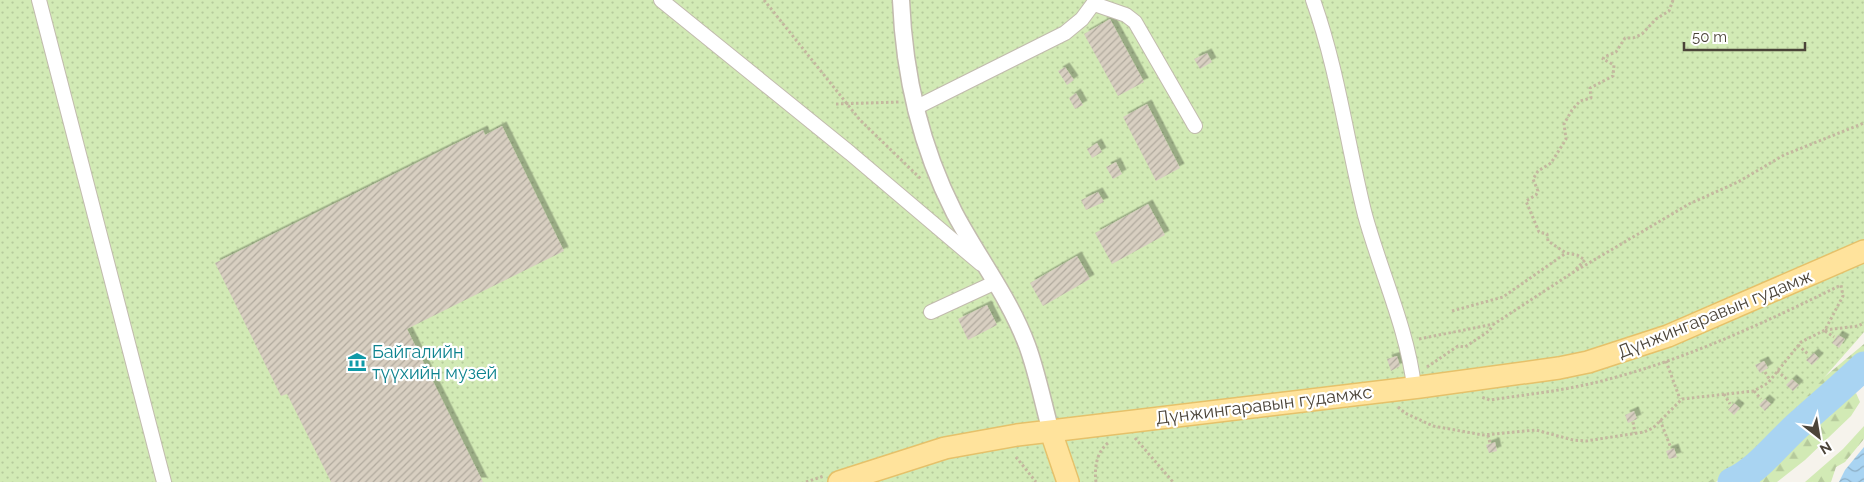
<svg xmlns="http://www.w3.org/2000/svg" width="1864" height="482" viewBox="0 0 1864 482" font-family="Raleway,sans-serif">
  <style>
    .forest { fill: url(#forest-firs) }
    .park { fill: url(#park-dots) }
    .water { fill: url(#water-waves) }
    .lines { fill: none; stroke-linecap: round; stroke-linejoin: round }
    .river { stroke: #a9d4f2; stroke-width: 29 }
    .building { fill: url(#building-hatch); filter: url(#shadow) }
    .minor-casing { stroke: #c2bbae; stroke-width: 16 }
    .tertiary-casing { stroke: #c2bbae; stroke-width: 19 }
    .primary-casing { stroke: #e6c16a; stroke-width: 24 }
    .path { stroke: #c4b79f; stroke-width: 3; stroke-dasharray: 2.5 2.5; stroke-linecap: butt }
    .minor { stroke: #fff; stroke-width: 14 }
    .tertiary { stroke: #fff; stroke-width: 16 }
    .primary { stroke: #ffe39c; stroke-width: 21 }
    .labels { text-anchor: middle; stroke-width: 4.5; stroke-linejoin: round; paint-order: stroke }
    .street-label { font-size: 18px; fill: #4b4439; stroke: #fff }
    .culture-label { font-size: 18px; fill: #0d838f; stroke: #fff; text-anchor: start }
  </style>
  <defs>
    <pattern id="forest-firs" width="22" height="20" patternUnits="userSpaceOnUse" patternTransform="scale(1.25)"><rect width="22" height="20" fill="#d2eab5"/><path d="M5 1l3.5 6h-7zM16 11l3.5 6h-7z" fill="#b6ca9c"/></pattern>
    <pattern id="park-dots" width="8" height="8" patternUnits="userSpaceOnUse" patternTransform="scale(1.25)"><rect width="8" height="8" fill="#d2eab5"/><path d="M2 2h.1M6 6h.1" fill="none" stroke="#b6ca9c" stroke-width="1.8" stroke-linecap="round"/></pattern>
    <pattern id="water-waves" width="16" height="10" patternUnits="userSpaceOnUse" patternTransform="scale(1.25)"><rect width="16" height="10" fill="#a9d4f2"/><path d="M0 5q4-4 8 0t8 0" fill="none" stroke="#8caec5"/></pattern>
    <pattern id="building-hatch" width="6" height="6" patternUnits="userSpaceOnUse" patternTransform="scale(1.25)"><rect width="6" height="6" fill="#d8cfc1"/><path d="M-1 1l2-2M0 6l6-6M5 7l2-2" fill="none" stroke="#b1aa9e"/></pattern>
    <filter id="shadow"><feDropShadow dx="4.5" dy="-4.5" stdDeviation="0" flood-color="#0004"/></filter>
  </defs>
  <rect width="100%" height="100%" fill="#f6f3ec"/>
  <path class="forest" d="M1864,344V358L1853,370L1731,475L1723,476L1716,482H1682L1743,445Z
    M1856,393L1860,402L1851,416L1805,460L1777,482H1752L1766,473L1802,434L1830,416L1845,399Z
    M1864,426V439L1845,462L1836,467L1831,482H1805L1843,449Z"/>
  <path class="park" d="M0,0H1864V332C1817,386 1769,443 1708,482H0Z"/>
  <path class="water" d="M1864,447V482H1839L1845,470Z"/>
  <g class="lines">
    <path class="river" d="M1732,482C1758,470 1776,445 1797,426C1819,406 1842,387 1864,366"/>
  </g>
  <path class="building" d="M1110,19L1144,82L1118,96L1084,34Z
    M1207,53L1212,62L1200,69L1194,59Z
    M1065,67L1074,80L1067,85L1058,71Z
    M1076,93L1083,105L1075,109L1069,98Z
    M1147,104L1180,168L1156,181L1123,117Z
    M502,126L564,251L407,329L483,482H331L287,394L281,396L215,263L483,130L485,135Z
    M1097,143L1102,152L1092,158L1087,149Z
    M1116,162L1122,174L1113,179L1106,167Z
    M1098,192L1104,202L1086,210L1081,200Z
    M1148,204L1165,235L1112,264L1095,233Z
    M1077,256L1090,279L1043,306L1030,283Z
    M987,305L997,325L968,340L958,319Z
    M1838,335L1845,339L1839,348L1832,343Z
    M1814,353L1819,358L1812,365L1806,360Z
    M1397,356L1400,366L1391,371L1387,359Z
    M1764,361L1768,368L1760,373L1755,365Z
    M1792,379L1799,385L1793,391L1786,385Z
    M1765,399L1771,404L1765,411L1759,405Z
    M1734,403L1740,408L1734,415L1728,410Z
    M1634,411L1637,419L1628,423L1625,415Z
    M1495,442L1497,451L1489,453L1486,445Z
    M1674,448L1677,457L1669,459L1666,451Z"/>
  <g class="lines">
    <g class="minor-casing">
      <path id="minor" d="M39,0L164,482
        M661,0L850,153L981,264
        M1313,0C1338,70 1347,143 1365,215C1380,270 1408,331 1414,387
        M1094,4L1126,15L1135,22L1195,126
        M915,108L1065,33L1082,19L1096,0
        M931,312L996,282"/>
    </g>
    <g class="tertiary-casing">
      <path id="tertiary" d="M901,0C904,74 920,145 954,212C977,256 1009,297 1027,345C1037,372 1043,403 1051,432"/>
    </g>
    <g class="primary-casing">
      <path id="primary" d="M1051,432L1068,482
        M839,482L945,448L1017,435L1420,387L1559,368L1588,362L1668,336L1864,251"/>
    </g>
    <path class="path" d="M764,0L860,120L922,180
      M836,104L899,102
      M1576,269L1585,260L1577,255L1566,253L1548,241L1547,234L1539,232L1526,201L1536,195L1538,191L1533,179L1538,171L1551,163L1563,144L1566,139L1564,124L1572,110L1580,101L1591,98L1590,88L1613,76L1614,65L1603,59L1604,57L1616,52L1625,38H1633L1642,34L1656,19L1669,11L1673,0
      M1452,311L1503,297L1566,253
      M1825,330L1858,326L1864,323
      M1825,331L1834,337
      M1419,339L1494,324L1572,273L1689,204L1738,182L1784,155L1864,123
      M1798,345L1809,355
      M1666,361L1680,399
      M1427,367L1458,346L1465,347L1489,331L1493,325
      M1777,371L1788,380
      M1765,372L1770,380
      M1754,391L1761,399
      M1724,394L1730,404
      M1398,407L1405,413L1433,426L1483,435L1536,430L1573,440L1586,441L1644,432L1653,428L1682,399L1754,391L1768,383L1801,342L1825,330L1843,296L1841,285C1766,322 1689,358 1609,379C1570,390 1530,394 1490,400L1481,397
      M1660,420L1671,448
      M1633,422L1635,433
      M1488,435L1490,443
      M1135,438L1173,482
      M1016,457L1036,482
      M806,482L824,476
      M1096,482C1094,467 1097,452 1108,443"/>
    <use href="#minor" class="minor"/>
    <use href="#tertiary" class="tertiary"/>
    <use href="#primary" class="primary"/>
  </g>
  <defs>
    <g id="museum-bare" transform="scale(1.5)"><path d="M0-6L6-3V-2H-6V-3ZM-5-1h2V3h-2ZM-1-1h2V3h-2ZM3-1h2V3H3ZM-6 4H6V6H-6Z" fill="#0f9aa8" stroke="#fff" stroke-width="2.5" paint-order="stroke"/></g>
  </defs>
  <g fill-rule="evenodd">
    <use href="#museum-bare" x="357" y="362"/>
  </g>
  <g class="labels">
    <g class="street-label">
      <text transform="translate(1715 314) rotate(-22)" y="6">Дүнжингаравын гудамж</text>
      <text transform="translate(1264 405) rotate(-7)" y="6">Дүнжингаравын гудамжс</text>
    </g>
    <g class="culture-label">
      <text x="372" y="358">Байгалийн<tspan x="372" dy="21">түүхийн музей</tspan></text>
    </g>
  </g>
  <g transform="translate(1819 437) rotate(149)" stroke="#ffffff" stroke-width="4" paint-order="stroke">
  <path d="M0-4L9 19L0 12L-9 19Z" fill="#4b4439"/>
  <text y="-8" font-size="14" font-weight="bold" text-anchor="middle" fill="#4b4439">N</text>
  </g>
  <path d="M1684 42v8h121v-8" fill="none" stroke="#4b4439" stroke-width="2.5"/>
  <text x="1692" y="42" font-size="15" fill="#4b4439" stroke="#ffffff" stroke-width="4" paint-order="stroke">50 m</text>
</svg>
